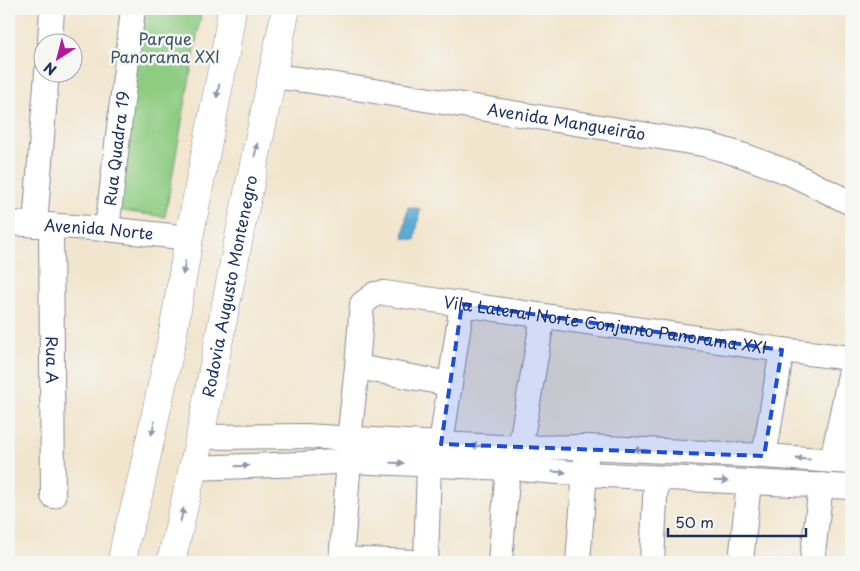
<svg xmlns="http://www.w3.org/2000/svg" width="860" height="571" viewBox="0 0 860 571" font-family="'Playpen Sans',sans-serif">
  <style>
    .green { fill: #8ecc82; stroke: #547e70 }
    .water { fill: #5cadd6; stroke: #3c6e9a }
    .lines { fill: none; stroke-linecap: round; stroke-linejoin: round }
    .minor-casing { stroke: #868a96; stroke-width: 26 }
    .major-casing { stroke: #868a96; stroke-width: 29 }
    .minor { stroke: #fff; stroke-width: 24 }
    .major { stroke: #fff; stroke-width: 28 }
    .oneway { fill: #8d97ae }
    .marked { fill: #1d4ed8; fill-opacity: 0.2; stroke: #1d4ed8; stroke-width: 4; stroke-dasharray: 10 6; stroke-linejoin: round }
    .labels { text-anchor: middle; stroke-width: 5; stroke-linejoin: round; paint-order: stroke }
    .park-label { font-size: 16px; fill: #385667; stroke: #f6f6f2 }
    .street-label { font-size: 16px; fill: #1b2f5e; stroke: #f6f6f2 }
  </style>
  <rect width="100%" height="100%" fill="#f6f6f2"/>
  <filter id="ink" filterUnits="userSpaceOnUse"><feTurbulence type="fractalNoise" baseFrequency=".02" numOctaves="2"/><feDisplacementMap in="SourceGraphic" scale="10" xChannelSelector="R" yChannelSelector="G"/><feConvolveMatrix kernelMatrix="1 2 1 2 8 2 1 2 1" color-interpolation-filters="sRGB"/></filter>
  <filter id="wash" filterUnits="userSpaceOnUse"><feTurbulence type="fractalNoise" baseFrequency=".0096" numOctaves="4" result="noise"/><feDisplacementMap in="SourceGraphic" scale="20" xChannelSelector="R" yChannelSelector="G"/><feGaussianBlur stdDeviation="1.12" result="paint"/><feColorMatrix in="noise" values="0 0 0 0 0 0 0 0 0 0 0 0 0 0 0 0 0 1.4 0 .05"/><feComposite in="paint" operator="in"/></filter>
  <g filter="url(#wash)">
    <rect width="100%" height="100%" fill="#f2e5cd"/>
    <path class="green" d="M139,9H202L165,217L115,210Z"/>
    <path class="water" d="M408,207L420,209L415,240L403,238Z"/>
  </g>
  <g filter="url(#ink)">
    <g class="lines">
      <g class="minor-casing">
        <g id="minor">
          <path d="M50,42L52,9"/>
          <path id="s1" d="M272,76L305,80L594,126L708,145L745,156L790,173L851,203"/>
          <path id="s2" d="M9,223L107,229L189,238"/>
          <path d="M35,225L47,72"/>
          <path id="s3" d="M51,225L53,496"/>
          <path id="s4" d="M107,229L133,9"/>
          <path d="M357,367L450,384"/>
          <path d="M200,437L305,436L441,444L520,448L587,447L764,456L851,462"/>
          <path d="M441,444L462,304"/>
          <path d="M520,448L543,316"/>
          <path d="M764,456L782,350"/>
          <path d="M832,461L851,370"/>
          <path d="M193,468L303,464L348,461L508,468L585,474L851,487"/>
          <path d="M341,559L414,562"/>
          <path id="s5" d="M341,562L350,448L349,439L357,367L362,304L375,294L384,293L782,350L851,358"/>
          <path d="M426,562L429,465"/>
          <path d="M500,562L508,468"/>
          <path d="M578,562L586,459"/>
          <path d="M652,562L656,478"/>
          <path d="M741,562L749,482"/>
          <path d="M812,562L821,485"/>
        </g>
      </g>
      <g class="major-casing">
        <g id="major">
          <path d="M122,562L126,539L138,496L172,339L189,238L225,54L232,9"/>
          <path id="s6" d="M171,562L200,437L240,232L286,9"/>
        </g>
      </g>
      <use href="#minor" class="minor"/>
      <use href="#major" class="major"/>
    </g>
    <defs><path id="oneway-solid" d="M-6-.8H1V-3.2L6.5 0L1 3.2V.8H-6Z" transform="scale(1.25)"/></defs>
    <g class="oneway">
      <use href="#oneway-solid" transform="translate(218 91) rotate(101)"/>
      <use href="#oneway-solid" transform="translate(256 150) rotate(-78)"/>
      <use href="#oneway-solid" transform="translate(184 268) rotate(100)"/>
      <use href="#oneway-solid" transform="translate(153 428) rotate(102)"/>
      <use href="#oneway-solid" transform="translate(478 446) rotate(-178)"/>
      <use href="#oneway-solid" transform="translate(640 450) rotate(-177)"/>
      <use href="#oneway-solid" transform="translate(803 459) rotate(-176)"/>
      <use href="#oneway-solid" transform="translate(397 463) rotate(2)"/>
      <use href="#oneway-solid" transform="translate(242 466) rotate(-2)"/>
      <use href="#oneway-solid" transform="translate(559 472) rotate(4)"/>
      <use href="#oneway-solid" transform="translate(721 481) rotate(2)"/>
      <use href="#oneway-solid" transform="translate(182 515) rotate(-77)"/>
    </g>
  </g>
  <path class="marked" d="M462,304L782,350L764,456L441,444Z"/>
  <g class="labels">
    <g class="park-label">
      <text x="165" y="45">Parque<tspan x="165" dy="18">Panorama XXI</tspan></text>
    </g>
    <g class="street-label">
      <text dy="6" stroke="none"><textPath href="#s1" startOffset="298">Avenida Mangueirão</textPath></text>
      <text dy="6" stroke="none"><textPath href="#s4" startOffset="81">Rua Quadra 19</textPath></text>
      <text dy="6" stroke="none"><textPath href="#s2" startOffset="90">Avenida Norte</textPath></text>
      <text dy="6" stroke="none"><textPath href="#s6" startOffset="282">Rodovia Augusto Montenegro</textPath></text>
      <text dy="6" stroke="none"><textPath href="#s5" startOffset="508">Vila Lateral Norte Conjunto Panorama XXI</textPath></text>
      <text dy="6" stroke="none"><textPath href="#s3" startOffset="135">Rua A</textPath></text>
    </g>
  </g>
  <rect width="860" height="571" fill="none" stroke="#f6f6f2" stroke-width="30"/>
  <g transform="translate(58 58) rotate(216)"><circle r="24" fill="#f6f6f2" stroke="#9ea6b7"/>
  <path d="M0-4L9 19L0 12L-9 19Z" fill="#b5179e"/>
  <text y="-8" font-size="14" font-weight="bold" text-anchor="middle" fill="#1b2f5e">N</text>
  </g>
  <path d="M668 528v8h138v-8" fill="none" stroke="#1b2f5e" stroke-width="2.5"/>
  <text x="675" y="528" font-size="15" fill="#1b2f5e" stroke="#f6f6f2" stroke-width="4" paint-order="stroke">50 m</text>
</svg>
